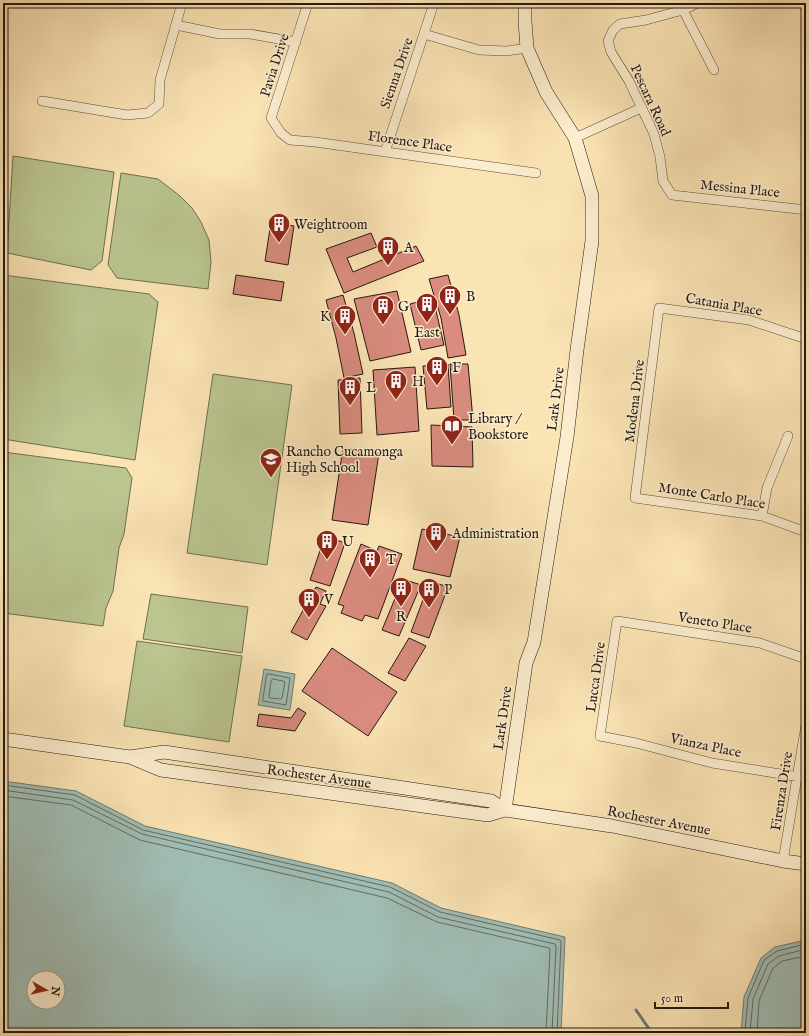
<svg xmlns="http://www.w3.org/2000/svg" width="809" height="1036" viewBox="0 0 809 1036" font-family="'IM FELL English',serif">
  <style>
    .green { fill: #bac590; stroke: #6f6f50 }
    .water { fill: #a0bdb4; stroke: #6e7b72; fill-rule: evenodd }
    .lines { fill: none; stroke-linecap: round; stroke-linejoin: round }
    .shore { stroke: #626b62; stroke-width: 1 }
    .stream { stroke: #6e7b72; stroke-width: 3 }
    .building { fill: #da8c7f; stroke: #241910 }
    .street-casing { stroke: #5a4c39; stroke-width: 10 }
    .secondary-casing { stroke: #241910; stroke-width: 14 }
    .street { stroke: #fcedce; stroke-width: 9 }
    .secondary { stroke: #fcedce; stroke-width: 13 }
    .labels { text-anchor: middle; stroke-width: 3; stroke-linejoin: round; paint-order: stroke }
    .street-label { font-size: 14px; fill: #241910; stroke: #fcedce }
    .poi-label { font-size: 14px; fill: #241910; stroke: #fcedce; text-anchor: start }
  </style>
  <rect width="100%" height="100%" fill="#fbe4b4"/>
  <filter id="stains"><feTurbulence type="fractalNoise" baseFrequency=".005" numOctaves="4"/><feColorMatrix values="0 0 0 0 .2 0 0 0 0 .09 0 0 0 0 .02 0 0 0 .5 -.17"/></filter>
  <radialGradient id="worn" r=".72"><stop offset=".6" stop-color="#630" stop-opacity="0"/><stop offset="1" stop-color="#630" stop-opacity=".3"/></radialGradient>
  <path class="green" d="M13,156L114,172L102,261L91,270L7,253Z
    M121,173L158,179L180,196L192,208L201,222L209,240L211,262L208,289L117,278L108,265Z
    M3,275L149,294L158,302L135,460L3,439Z
    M213,374L292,385L267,565L187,553Z
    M3,452L126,468L132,478L124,534L119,548L113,591L106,608L103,626L3,613Z
    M151,594L248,607L242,653L143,639Z
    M137,641L242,656L229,742L124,726Z"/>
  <path class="water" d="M264,669L295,674L290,710L258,705Z
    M3,781L76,791L145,826L392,883L441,908L565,937L561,1033H3ZM34,978H58V1002H34Z
    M806,940V1033H741L744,997L761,958L775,947Z"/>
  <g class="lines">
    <path class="shore" d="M267,674H269L290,678L286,705L263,701Z
      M273,679L283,681L285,682L282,698L281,699L270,698L269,697L271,681Z
      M3,785L75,795L143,830L390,887L440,912L560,940L561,942L557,1033
      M3,790L73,800L142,834L389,892L438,917L555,944L556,946L552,1033
      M3,796L71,805L140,840L387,898L437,922L549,948L550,950L546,1033
      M745,1033L748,998L764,960L777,951L806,944
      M750,1033L753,999L768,964L779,956L806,949
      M757,1033L759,1001L773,968L782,961L806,956"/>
    <path class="stream" d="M636,1010L652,1033"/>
  </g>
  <path class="building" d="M271,222L294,226L288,265L265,261Z
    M371,233L377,247L347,258L353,272L416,246L424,261L344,293L326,249Z
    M236,275L284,282L281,301L233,294Z
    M448,275L459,315L466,355L448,358L441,318L429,279Z
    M397,291L411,352L370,361L354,299Z
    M343,295L354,333L363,374L344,378L336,338L326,300Z
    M433,298L444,345L421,350L410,304Z
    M448,364L451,407L427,409L423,366Z
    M450,364H468L473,420H454Z
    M415,367L419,431L377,435L373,370Z
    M360,378L362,433L340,434L338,380Z
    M431,425L472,427L473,467L432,466Z
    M343,448L379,453L368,525L332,520Z
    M422,529L460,537L450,577L413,569Z
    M325,536L345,543L330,586L310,580Z
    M361,544L377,551L379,546L402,554L378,619L365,615L362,621L341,613L344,606L338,604Z
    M403,579L421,585L399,636L382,630Z
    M430,581L448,587L429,638L411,632Z
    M316,587L326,591L320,604L326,606L307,640L291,632Z
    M409,638L426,646L405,681L388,673Z
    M332,648L397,692L368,736L302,691Z
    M298,708L306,713L295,731L257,726L259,714L291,718Z"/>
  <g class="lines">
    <g class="street-casing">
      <path id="street" d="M308,3L271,118L281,133L290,140L315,142L536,173
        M698,3L683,10L646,20L620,24L613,30L608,41L611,52L629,81L654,134L660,157L663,181L672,195L806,210
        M683,10L714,70
        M176,25L220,34H250L296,42
        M424,34L479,50L506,51L527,48
        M42,101L127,115L148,113L159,104L160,80L182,3
        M575,138L641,108
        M385,152L434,3
        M806,339L749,320L659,308L635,498L762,516L806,532
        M762,516L767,488L788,436
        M806,659L760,643L617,621L600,736L636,743L712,763L806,778
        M783,861L797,777L806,725"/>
    </g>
    <g class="secondary-casing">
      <path id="secondary" d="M3,739L130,757L164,752L491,801L505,810L612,826L783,861L806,864
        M130,757L161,770L488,815L505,810
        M505,810L526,663L534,642L567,437L577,350L592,241V196L575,138L546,92L527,48L525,21V3"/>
    </g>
    <use href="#street" class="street"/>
    <use href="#secondary" class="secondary"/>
  </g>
  <defs>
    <g id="building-pin" transform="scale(1.15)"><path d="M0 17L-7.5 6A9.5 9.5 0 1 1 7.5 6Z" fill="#8f2418" stroke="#fcedce"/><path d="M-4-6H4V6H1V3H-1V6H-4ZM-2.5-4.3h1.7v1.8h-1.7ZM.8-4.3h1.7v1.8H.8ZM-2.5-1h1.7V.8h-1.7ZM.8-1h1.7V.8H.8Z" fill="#fff"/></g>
    <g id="library-pin" transform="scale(1.15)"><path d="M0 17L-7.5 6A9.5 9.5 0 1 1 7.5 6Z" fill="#8f2418" stroke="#fcedce"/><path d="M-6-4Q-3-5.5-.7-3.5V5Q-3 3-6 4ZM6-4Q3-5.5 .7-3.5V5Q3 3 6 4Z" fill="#fff"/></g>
    <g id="school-pin" transform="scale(1.15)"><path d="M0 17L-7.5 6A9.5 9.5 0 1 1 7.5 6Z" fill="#8f2418" stroke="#fcedce"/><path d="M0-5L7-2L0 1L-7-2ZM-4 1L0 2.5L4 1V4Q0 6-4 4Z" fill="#fff"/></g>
  </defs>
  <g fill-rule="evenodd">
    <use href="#building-pin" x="279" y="224"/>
    <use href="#building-pin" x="388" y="247"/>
    <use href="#building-pin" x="450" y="296"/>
    <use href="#building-pin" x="427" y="304"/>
    <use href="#building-pin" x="383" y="306"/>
    <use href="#building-pin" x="345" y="316"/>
    <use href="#building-pin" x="437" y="367"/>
    <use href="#building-pin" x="396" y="381"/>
    <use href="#building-pin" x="350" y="387"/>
    <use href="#library-pin" x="452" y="426"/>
    <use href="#school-pin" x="271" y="459"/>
    <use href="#building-pin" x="436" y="533"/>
    <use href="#building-pin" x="327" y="541"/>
    <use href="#building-pin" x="370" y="559"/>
    <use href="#building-pin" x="401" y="588"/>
    <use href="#building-pin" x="429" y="589"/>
    <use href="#building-pin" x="309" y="599"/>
  </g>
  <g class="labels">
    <g class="street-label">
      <text transform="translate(274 65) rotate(-72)" y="5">Pavia Drive</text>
      <text transform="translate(396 73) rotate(-71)" y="5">Sienna Drive</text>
      <text transform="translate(651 100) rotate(65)" y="5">Pescara Road</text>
      <text transform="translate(410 141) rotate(8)" y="5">Florence Place</text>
      <text transform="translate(740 188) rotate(6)" y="5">Messina Place</text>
      <text transform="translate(724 304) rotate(10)" y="5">Catania Place</text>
      <text transform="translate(555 399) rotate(-83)" y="5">Lark Drive</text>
      <text transform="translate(634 401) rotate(-83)" y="5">Modena Drive</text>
      <text transform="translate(712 495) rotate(9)" y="5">Monte Carlo Place</text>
      <text transform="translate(715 622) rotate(9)" y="5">Veneto Place</text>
      <text transform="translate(595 677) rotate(-82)" y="5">Lucca Drive</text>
      <text transform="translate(502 718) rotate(-82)" y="5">Lark Drive</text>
      <text transform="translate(706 745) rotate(12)" y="5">Vianza Place</text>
      <text transform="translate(319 776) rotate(8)" y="5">Rochester Avenue</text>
      <text transform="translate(781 791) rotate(-81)" y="5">Firenza Drive</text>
      <text transform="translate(659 820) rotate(11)" y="5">Rochester Avenue</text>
    </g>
    <g class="poi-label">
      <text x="294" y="229">Weightroom</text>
      <text x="404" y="252">A</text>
      <text x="466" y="301">B</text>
      <text x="398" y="311">G</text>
      <text x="330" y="321" text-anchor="end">K</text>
      <text x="427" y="337" text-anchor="middle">East</text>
      <text x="452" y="372">F</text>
      <text x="412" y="386">H</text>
      <text x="366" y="392">L</text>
      <text x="468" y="423">Library /<tspan x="468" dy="16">Bookstore</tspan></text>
      <text x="286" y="456">Rancho Cucamonga<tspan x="286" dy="16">High School</tspan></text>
      <text x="452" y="538">Administration</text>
      <text x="342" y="546">U</text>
      <text x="386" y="564">T</text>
      <text x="444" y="594">P</text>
      <text x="324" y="604">V</text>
      <text x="401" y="621" text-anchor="middle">R</text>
    </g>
  </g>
  <rect width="809" height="1036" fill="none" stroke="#fbe4b4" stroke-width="16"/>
  <rect x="4" y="4" width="801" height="1028" fill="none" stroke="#241910" stroke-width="2"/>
  <rect x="8" y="8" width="793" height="1020" fill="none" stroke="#241910"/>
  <g transform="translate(46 990) rotate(98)"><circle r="19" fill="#fcedce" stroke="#a69882"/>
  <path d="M0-3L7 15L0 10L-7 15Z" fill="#8f2418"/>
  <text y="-6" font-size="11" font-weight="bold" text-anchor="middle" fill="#241910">N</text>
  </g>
  <path d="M655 1002v6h73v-6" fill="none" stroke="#241910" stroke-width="2"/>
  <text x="661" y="1002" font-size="12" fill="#241910" stroke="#fcedce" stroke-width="3" paint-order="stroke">50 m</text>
  <rect width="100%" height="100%" filter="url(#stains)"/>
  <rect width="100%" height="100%" fill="url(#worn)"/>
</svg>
